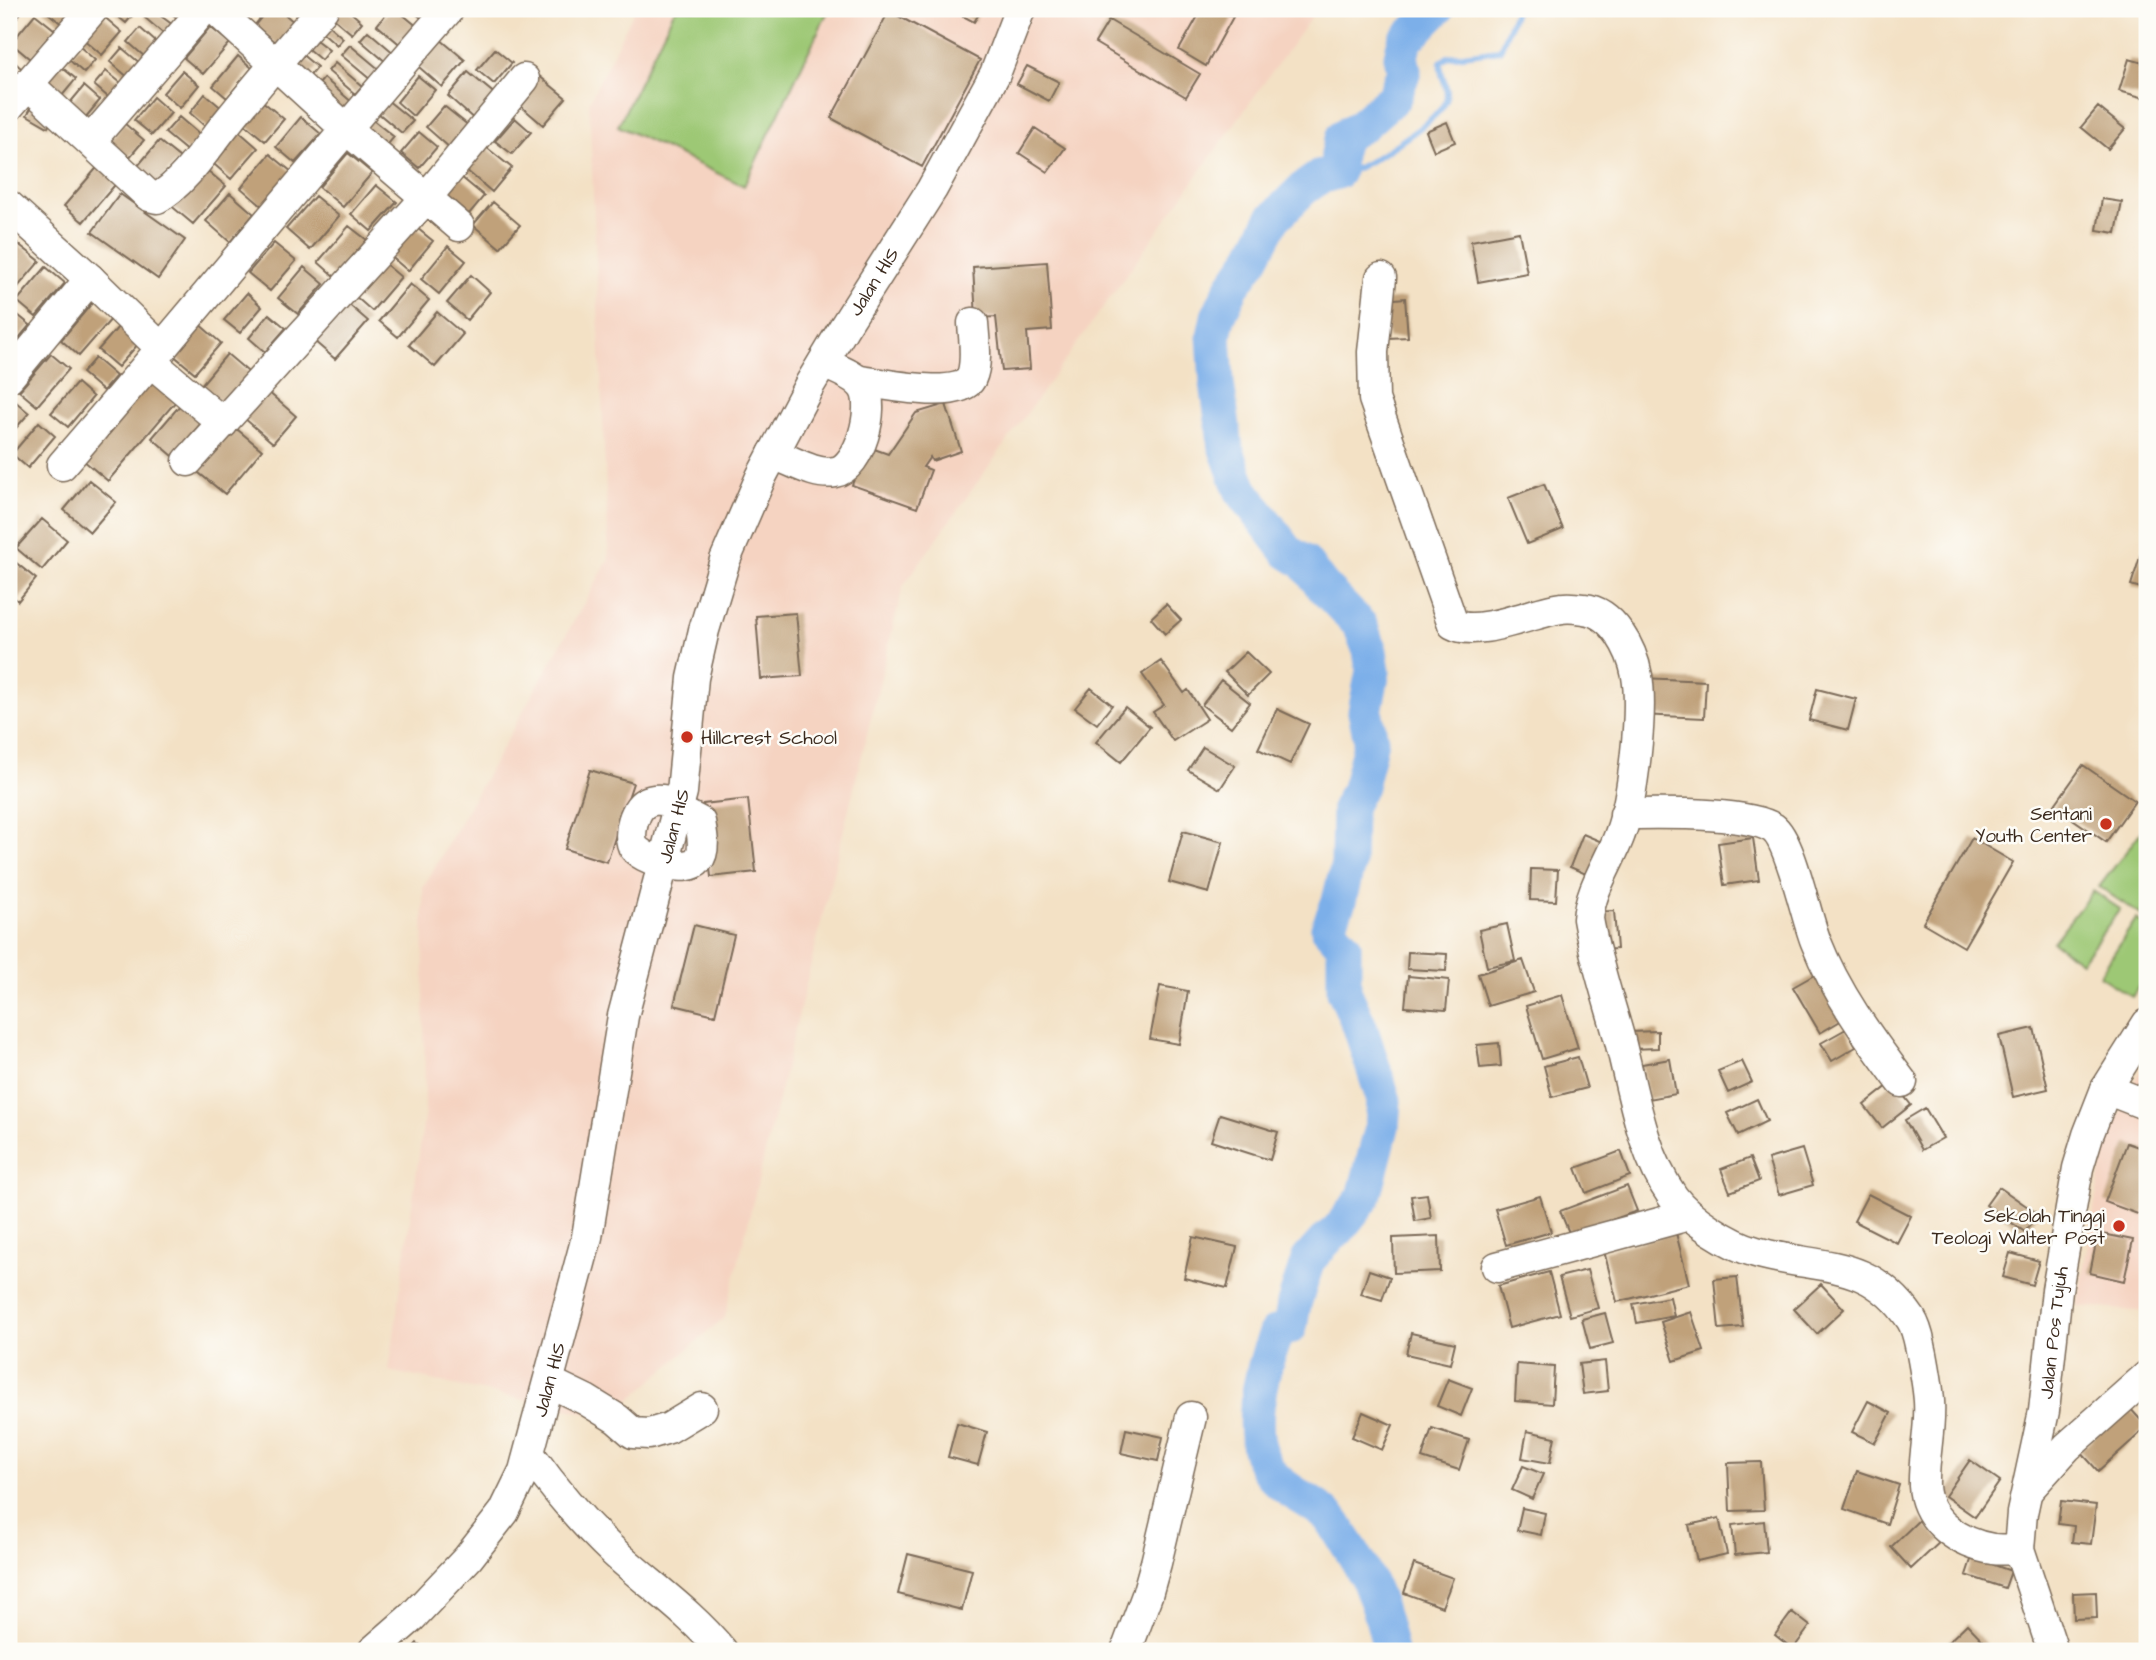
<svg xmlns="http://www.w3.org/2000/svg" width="2156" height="1660" viewBox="0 0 2156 1660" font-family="'Architects Daughter',sans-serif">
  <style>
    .built { fill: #f5d3c1 }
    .green { fill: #9dc875; stroke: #6c794a; stroke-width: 2 }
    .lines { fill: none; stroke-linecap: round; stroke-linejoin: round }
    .stream { stroke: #7cafe9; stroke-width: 6 }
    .river { stroke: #7cafe9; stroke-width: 35 }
    .building { fill: #c0a17a }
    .minor-casing { stroke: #7b6a58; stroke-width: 33 }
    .minor { stroke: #fff; stroke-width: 30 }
    .poi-dot { fill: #c8321e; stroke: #fdfcf7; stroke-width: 2.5 }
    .labels { text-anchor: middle; stroke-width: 5; stroke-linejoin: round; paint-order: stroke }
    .street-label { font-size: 19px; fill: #3b2a1e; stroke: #fdfcf7 }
    .poi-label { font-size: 19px; fill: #3b2a1e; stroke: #fdfcf7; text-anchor: end }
  </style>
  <rect width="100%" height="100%" fill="#fdfcf7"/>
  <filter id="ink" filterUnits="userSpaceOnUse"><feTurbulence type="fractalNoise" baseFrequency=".0143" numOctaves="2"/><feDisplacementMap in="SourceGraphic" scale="14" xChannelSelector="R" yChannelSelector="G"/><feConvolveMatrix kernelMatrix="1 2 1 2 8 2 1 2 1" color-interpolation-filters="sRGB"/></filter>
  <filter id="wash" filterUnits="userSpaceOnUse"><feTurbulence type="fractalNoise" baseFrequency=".00686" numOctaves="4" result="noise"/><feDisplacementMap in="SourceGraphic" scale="28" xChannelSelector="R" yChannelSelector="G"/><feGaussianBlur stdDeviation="1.57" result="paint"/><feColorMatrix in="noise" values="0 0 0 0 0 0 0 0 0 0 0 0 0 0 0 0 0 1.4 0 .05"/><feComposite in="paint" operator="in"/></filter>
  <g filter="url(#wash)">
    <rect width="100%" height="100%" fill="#f3e1c5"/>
    <path class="built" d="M635,9H1317L903,586L725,1317L609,1418L389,1371L425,1111L423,888L609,559L589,102Z
      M2147,1055V1312L2077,1306L2105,1147Z"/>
    <path class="green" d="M675,9H829L744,186L618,126Z
      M2147,824V919L2099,887Z
      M2093,891L2120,909L2081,962L2053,942Z
      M2136,919L2147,926V974L2132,997L2099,976Z"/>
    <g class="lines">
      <path class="stream" d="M1337,172C1341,172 1345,173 1348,172C1368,165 1436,121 1445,103C1452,88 1438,76 1441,62L1448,57L1500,50L1516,9"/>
      <path class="river" d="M1390,1651C1381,1606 1370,1577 1344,1539C1339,1532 1335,1522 1329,1517C1313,1501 1289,1494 1273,1476C1242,1442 1261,1371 1276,1333L1290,1327L1294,1304L1308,1260L1325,1241L1338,1230L1364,1197L1382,1127L1384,1101L1360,1027L1344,991V946L1328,928L1339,901L1348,864L1349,807L1360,786L1371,740L1365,712L1373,671L1370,651L1360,625L1323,587L1304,562L1288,552L1241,490L1226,449L1217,383L1214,336L1218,317L1232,287L1252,259L1273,219L1303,189L1320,177L1337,172L1338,154L1343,136L1361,126L1394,97L1404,71L1401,56L1405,41L1437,9"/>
    </g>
    <g id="blocks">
      <path class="building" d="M9,9H24L9,27Z
        M43,9H77L63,25Z
        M109,9H138L126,23Z
        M151,9L173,25L165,35L144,17Z
        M166,9H191L181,21Z
        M228,9H256L244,23Z
        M268,9H279L296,24L278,45L255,25Z
        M340,9H347L362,22L352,34L332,17Z
        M390,9H396L419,28L403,47L377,25Z
        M410,9H430L424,20Z
        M950,9H982L974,22Z
        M1202,9H1218L1233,17L1206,66L1179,50Z
        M889,11L980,60L922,167L831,118Z
        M35,14L55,30L30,59L11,43Z
        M102,15L122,32L102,55L82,38Z
        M1109,20L1200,74L1186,97L1095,43Z
        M327,24L343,38L337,45L321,31Z
        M210,27L230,43L203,74L184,58Z
        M140,28L157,43L145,57L128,42Z
        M368,31L395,54L387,63L360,40Z
        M434,34L465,60L442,87L412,61Z
        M316,40L329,50L321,60L308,49Z
        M350,45L380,70L371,80L341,55Z
        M79,46L95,60L84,73L68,59Z
        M122,48L141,64L129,78L110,62Z
        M495,49L512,63L494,84L477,70Z
        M300,53L317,67L307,79L290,65Z
        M238,56L252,68L227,98L213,86Z
        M9,57L22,69L9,84Z
        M2129,59L2147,64L2145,98L2119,91Z
        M335,63L362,86L355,94L328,71Z
        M59,65L76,79L61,97L44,83Z
        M1027,66L1059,82L1049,101L1017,84Z
        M106,71L121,83L108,97L94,85Z
        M182,71L199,85L180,108L163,93Z
        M468,72L497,96L476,121L448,96Z
        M538,75L566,98L543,125L515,101Z
        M418,76L435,90L413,116L397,102Z
        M324,78L354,104L344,115L314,90Z
        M84,86L100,100L85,118L69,104Z
        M205,94L224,110L208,129L190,113Z
        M255,95L284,119L265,141L236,117Z
        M153,97L171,113L152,135L134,120Z
        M387,100L413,121L402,133L377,112Z
        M34,103L55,114L48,127L27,115Z
        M444,106L469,126L450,148L426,127Z
        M2098,107L2125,129L2108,149L2081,127Z
        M179,117L201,136L188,152L165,133Z
        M301,117L321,134L295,163L276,147Z
        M369,117L394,137L384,149L360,128Z
        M515,118L531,132L512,154L495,141Z
        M1447,122L1455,142L1434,151L1426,131Z
        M124,123L144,140L128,159L108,143Z
        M234,127L258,148L231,179L207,158Z
        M1035,128L1065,148L1048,172L1019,153Z
        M419,132L437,147L419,168L401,153Z
        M159,141L180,158L156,186L136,168Z
        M486,147L512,168L492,192L466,170Z
        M348,153L372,173L343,207L319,187Z
        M270,154L293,173L264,208L241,188Z
        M101,163L120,179L83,222L64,206Z
        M202,166L226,186L193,224L169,204Z
        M455,172L484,196L464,220L436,196Z
        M376,185L397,202L371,231L351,214Z
        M230,193L254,214L230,242L206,221Z
        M120,194L185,240L158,279L92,232Z
        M315,196L339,216L310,250L286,229Z
        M2102,199L2122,202L2116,233L2097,230Z
        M493,202L520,225L500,248L473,225Z
        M412,224L433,241L408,271L387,253Z
        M349,226L367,240L335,277L318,262Z
        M1519,232L1527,273L1478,282L1471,241Z
        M17,243L40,261L11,295L9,294V253Z
        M274,243L296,261L270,291L248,273Z
        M448,246L466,261L439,294L421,279Z
        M383,262L401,277L372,311L355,296Z
        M1047,262L1052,330L1027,332L1030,369L1002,371L996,317L976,318L973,267Z
        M46,267L65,283L36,317L17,301Z
        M304,267L324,284L298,314L278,298Z
        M471,275L490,292L467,320L447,303Z
        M410,284L429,300L398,337L379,321Z
        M247,293L262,307L240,333L224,320Z
        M1405,298L1408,337L1388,338L1384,300Z
        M93,302L112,318L79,356L61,340Z
        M347,303L368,321L335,359L314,341Z
        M13,311L30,325L9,350V316Z
        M437,312L463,334L435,367L409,345Z
        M269,314L286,328L265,352L249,338Z
        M198,323L221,343L195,373L172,354Z
        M119,326L139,343L118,367L98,350Z
        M51,354L69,369L37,406L19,391Z
        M227,354L253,376L227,407L201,385Z
        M95,358L116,376L103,391L82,373Z
        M151,367L183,393L108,481L77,455Z
        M77,383L93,397L68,427L51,413Z
        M267,391L296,416L273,443L244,418Z
        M9,396L29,413L9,436Z
        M187,397L208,415L173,456L152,438Z
        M946,404L961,451L932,461L930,457L923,467L931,470L917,508L852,485L866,446L888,454L916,413Z
        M39,422L55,436L28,468L12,454Z
        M232,425L262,450L225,494L194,469Z
        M89,480L116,502L90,532L64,510Z
        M1544,484L1563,529L1527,544L1508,498Z
        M42,519L67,540L42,570L16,548Z
        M2142,551L2147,552V590L2131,585Z
        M9,557L36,579L18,601L9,593Z
        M1166,604L1181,620L1165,634L1151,618Z
        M796,613L802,676L761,679L756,616Z
        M1246,652L1269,674L1248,695L1225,672Z
        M1161,661L1184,693L1188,690L1207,719L1173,741L1153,712L1164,705L1142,674Z
        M1643,678L1706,681L1704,718L1641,715Z
        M1221,680L1250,703L1231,727L1202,705Z
        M1091,688L1112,705L1097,724L1075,708Z
        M1817,689L1856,699L1848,730L1809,720Z
        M1125,707L1150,727L1121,762L1096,742Z
        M1277,709L1309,724L1290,764L1258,749Z
        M1203,747L1235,766L1220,789L1188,770Z
        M2083,765L2135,801L2106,842L2054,806Z
        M590,770L633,783L607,862L565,849Z
        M748,799L756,872L711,877L703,804Z
        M1183,831L1223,842L1209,893L1169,882Z
        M1583,834L1609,845L1595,878L1570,867Z
        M1753,838L1759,880L1724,885L1718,843Z
        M1972,838L2013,862L1964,947L1923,923Z
        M1531,869L1558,870L1556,901L1530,900Z
        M1614,911L1617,949L1597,950L1594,912Z
        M1507,924L1515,961L1487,967L1479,930Z
        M694,925L734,935L715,1015L674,1005Z
        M1408,952L1447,954L1446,971L1407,969Z
        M1523,960L1534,992L1488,1006L1478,974Z
        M1823,970L1849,1016L1820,1033L1793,987Z
        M1408,976L1449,980L1446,1010L1405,1007Z
        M1160,986L1188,991L1179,1044L1150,1039Z
        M1562,995L1578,1048L1542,1059L1526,1006Z
        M2034,1028L2048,1089L2013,1097L1999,1036Z
        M1846,1029L1856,1047L1832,1061L1821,1043Z
        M1658,1031V1048L1630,1049L1629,1032Z
        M1499,1043L1501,1066L1480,1068L1477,1045Z
        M1578,1057L1587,1088L1552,1097L1544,1066Z
        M1670,1059L1676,1094L1648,1099L1642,1064Z
        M1742,1061L1752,1082L1728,1093L1718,1071Z
        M1893,1082L1911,1105L1882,1128L1864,1105Z
        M1757,1099L1767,1121L1738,1135L1727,1113Z
        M1925,1108L1943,1138L1922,1150L1905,1120Z
        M1220,1114L1278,1132L1270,1160L1211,1141Z
        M2127,1143L2147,1150V1205L2143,1216L2105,1202Z
        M1802,1149L1813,1185L1779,1195L1768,1159Z
        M1621,1151L1630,1176L1586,1193L1576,1168Z
        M1750,1158L1759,1181L1730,1192L1721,1169Z
        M1627,1186L1637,1211L1570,1235L1560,1211Z
        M1999,1187L2038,1214L2025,1232L1986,1205Z
        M1427,1194L1431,1218L1415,1221L1411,1196Z
        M1868,1194L1911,1216L1897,1243L1854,1221Z
        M1540,1196L1551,1232L1506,1245L1495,1209Z
        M1676,1233L1689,1284L1617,1302L1604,1251Z
        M2098,1233L2133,1240L2124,1281L2090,1273Z
        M1439,1236L1440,1271L1394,1273L1393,1238Z
        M1193,1237L1237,1247L1227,1288L1184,1278Z
        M2010,1253L2039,1261L2032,1285L2003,1277Z
        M1369,1270L1390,1277L1382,1300L1361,1294Z
        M1587,1270L1598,1308L1570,1316L1559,1277Z
        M1549,1272L1560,1314L1509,1328L1498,1286Z
        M1737,1277L1743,1327L1719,1329L1714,1279Z
        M1821,1284L1844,1309L1817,1334L1794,1309Z
        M1670,1297L1674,1316L1637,1323L1633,1304Z
        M1691,1312L1704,1351L1674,1361L1661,1322Z
        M1605,1313L1613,1343L1590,1349L1582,1319Z
        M1411,1333L1455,1343L1450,1364L1406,1354Z
        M1605,1361L1608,1391L1583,1394L1579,1364Z
        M1517,1364L1554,1367L1552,1404L1515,1401Z
        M1448,1379L1472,1388L1461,1416L1437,1406Z
        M1868,1401L1891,1413L1875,1443L1852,1432Z
        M2129,1407L2147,1427L2098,1471L2079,1450Z
        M1363,1412L1393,1425L1382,1450L1352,1437Z
        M957,1423L987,1432L978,1465L948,1457Z
        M1432,1428L1469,1440L1459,1470L1422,1458Z
        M1126,1429L1163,1437L1158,1461L1121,1453Z
        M1527,1431L1555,1437L1550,1463L1522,1458Z
        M1970,1460L2000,1481L1975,1517L1945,1496Z
        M1761,1462L1764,1510L1730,1511L1728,1463Z
        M1523,1466L1543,1474L1532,1499L1512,1490Z
        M1857,1471L1899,1485L1887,1524L1844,1509Z
        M2061,1501L2096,1505L2091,1544L2072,1542L2074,1526L2058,1524Z
        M1522,1508L1545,1513L1541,1535L1517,1530Z
        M1719,1518L1727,1554L1697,1561L1689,1525Z
        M1920,1519L1941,1541L1911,1569L1891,1547Z
        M1764,1521L1767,1552L1735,1555L1732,1525Z
        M908,1554L972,1570L962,1610L898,1594Z
        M1972,1557L2011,1571L2005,1588L1966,1575Z
        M1414,1564L1453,1578L1442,1607L1404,1593Z
        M2096,1592L2097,1618L2074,1619L2073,1593Z
        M1792,1612L1810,1626L1793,1649L1775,1635Z
        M1967,1624L1993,1651H1939Z
        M417,1643L428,1651H410Z"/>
    </g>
  </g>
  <g filter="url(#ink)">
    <use href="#blocks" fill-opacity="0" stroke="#7b6a58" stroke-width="2"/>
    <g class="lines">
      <g class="minor-casing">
        <g id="minor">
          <path d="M215,9L345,128L459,226"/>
          <path d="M28,84L149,196L157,198C183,185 210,143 229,120C260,82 291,45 323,9"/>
          <path d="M9,106L93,9"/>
          <path d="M91,140L204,9"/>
          <path d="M9,206L90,279L162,349"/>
          <path d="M1381,278L1373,352L1374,399L1453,624C1478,638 1535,611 1562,608C1569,607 1577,608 1584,609C1613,612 1632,649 1637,676C1643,712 1633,800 1620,834C1610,862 1590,889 1588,919C1595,959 1608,998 1619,1037C1633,1090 1641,1152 1673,1197C1689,1219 1730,1245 1756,1252C1818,1270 1868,1256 1911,1319C1918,1330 1919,1342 1922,1354C1925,1370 1928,1386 1929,1401C1931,1429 1923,1458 1924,1486C1926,1521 1960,1544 1993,1549C2001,1550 2011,1549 2019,1549"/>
          <path d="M151,362L223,423"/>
          <path d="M9,377L90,279"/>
          <path d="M859,381C882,383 959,401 971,378C978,363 974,339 973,323"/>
          <path d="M773,454C791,460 815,476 835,472C860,468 876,407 864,388C856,375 836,369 823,363"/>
          <path d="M188,461L426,198L524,79"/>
          <path d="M62,465C193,314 318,159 449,9"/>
          <path d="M677,810L700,822C702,833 706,851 698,860C687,874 641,860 633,846C629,837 632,822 636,814C644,795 663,799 679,803"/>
          <path d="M1625,814C1658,814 1746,811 1773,828C1791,841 1806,918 1816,942C1836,993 1869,1038 1902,1082"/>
          <path d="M2106,1089L2147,1105"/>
          <path d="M1497,1267L1689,1215"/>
          <path d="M549,1382L586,1400L617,1419L633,1433L649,1434L669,1428L702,1408"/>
          <path d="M530,1455C555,1490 583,1523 615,1553C651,1586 691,1613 722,1651"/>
          <path d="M2029,1489L2067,1447L2147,1376"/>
          <path id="s1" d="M373,1651L412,1617L468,1558L504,1512L524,1471L587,1237L623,1016L682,792L693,678L704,630L725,560L761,477L810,384L843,329L932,189L995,74L1020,9"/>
          <path d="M1126,1651L1147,1595L1156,1563L1191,1417"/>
          <path id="s2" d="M2053,1651L2019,1549L2022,1513L2044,1411L2057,1290L2078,1168L2088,1135L2106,1089L2147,1024"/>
        </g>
      </g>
      <use href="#minor" class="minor"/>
    </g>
  </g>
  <g class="poi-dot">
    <circle cx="687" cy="737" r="7"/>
    <circle cx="2106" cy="824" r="7"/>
    <circle cx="2119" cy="1226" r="7"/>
  </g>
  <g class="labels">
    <g class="street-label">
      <text dy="7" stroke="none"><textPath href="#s1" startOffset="1488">Jalan HIS</textPath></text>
      <text dy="7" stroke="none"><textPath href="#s1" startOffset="900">Jalan HIS</textPath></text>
      <text dy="7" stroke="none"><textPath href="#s2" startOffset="327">Jalan Pos Tujuh</textPath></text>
      <text dy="7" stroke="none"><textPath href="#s1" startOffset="332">Jalan HIS</textPath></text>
    </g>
    <g class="poi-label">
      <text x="701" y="744" text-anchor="start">Hillcrest School</text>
      <text x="2092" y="820">Sentani<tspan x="2092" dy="22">Youth Center</tspan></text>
      <text x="2105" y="1222">Sekolah Tinggi<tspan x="2105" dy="22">Teologi Walter Post</tspan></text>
    </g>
  </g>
  <rect width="2156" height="1660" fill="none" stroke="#fdfcf7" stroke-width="35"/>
</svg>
